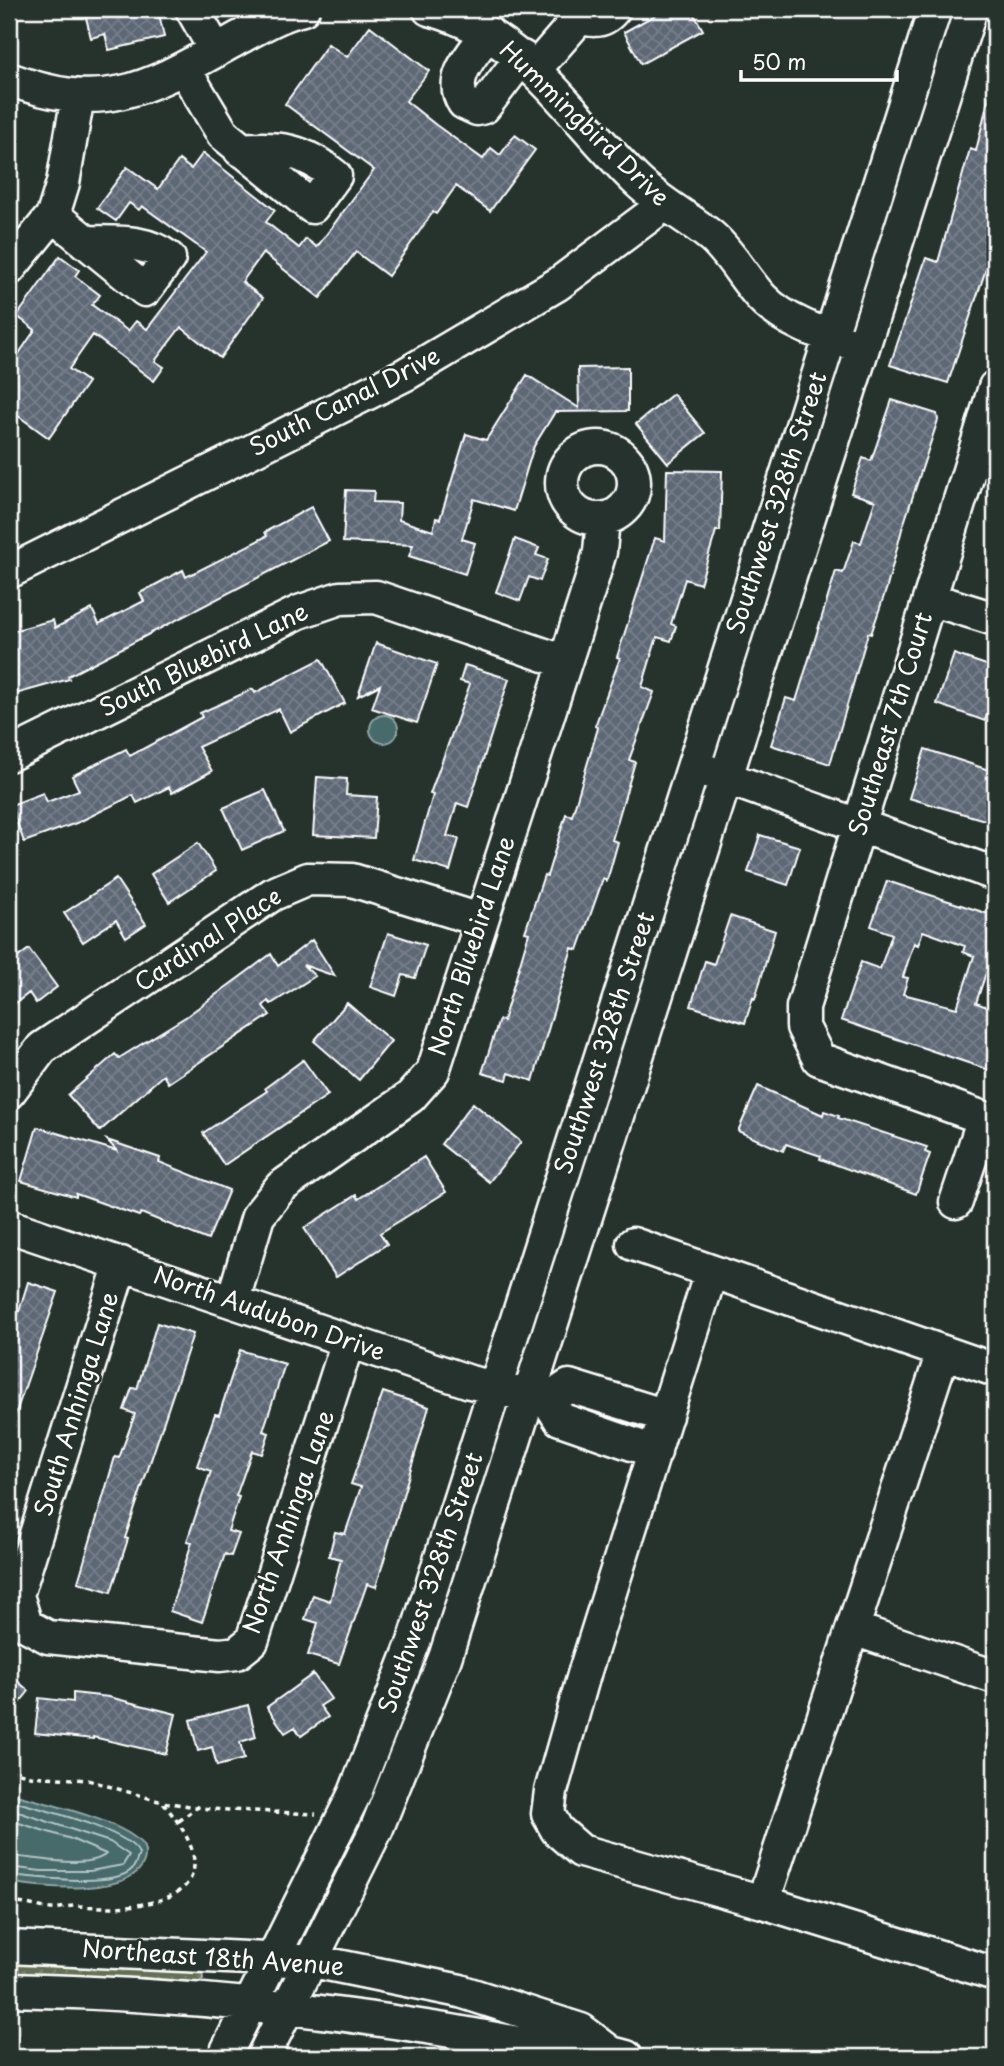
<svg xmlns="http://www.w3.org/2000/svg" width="1004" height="2066" viewBox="0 0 1004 2066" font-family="'Playpen Sans',sans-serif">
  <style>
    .grass { fill: url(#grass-dots); stroke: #b1b8a8; stroke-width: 2 }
    .water { fill: #466a6b; stroke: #90a6a6; stroke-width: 2 }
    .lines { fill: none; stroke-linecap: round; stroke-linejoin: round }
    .shore { stroke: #b5c3c4; stroke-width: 2 }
    .building { fill: url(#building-cross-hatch); stroke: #fff; stroke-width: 2; fill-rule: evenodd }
    .minor-casing { stroke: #fff; stroke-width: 37 }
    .path { stroke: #fff; stroke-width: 3.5; stroke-dasharray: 5 5; stroke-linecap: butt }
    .minor { stroke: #26332d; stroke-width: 32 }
    .labels { text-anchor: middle; stroke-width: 5; stroke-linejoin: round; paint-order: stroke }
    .street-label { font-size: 24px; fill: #fff; stroke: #26332d }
  </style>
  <defs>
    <pattern id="grass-dots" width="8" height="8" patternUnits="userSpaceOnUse" patternTransform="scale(1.75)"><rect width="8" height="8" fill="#637052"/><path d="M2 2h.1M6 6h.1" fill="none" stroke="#7a856c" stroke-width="1.8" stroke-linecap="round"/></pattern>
    <pattern id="building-cross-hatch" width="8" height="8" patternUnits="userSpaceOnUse" patternTransform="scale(1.75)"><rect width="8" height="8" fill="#5d6775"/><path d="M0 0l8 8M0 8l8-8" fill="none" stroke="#757e8a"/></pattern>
  </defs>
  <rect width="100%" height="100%" fill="#26332d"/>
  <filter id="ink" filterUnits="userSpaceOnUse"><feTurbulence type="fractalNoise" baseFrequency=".0143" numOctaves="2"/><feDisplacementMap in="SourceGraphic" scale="14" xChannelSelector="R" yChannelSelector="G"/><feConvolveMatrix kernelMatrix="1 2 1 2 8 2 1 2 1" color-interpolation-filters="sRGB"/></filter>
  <g filter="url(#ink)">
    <path class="grass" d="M947,9H959L870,274L862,282Z
      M694,829L581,1194L575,1191L578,1167L681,850Z
      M9,1959L202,1971L203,1979L194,1986L9,1978Z"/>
    <path class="water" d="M370 729a14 14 0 1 1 28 0a14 14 0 1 1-28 0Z
      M9,1793C41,1802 117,1819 140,1842C146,1847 146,1854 144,1861C133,1897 39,1888 9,1882Z"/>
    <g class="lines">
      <path class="shore" d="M9,1800C33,1807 133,1831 139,1854C137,1859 136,1865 132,1869C115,1888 33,1877 9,1875
        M9,1809L110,1842L129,1855L123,1865L90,1871H41L9,1867
        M9,1820L71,1839L106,1854C89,1870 32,1857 9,1856"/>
    </g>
    <path class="building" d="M84,9H158L164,37L109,50L105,34L91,38Z
      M666,9H691L703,30L641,64L624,32Z
      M370,26L429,71L406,101L436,125L483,159L491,148L500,155L515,135L535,150L490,211L456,186L436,214L433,212L388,276L356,252L320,298L263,253L242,282L263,298L220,358L181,327L155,361L164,367L154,381L93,335L69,369L88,382L49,438L10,410L15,403L9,398V368L35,330L17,316L60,256L79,270L75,276L100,295L92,305L128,331L136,321L147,329L206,252L142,206L139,210L129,203L116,221L97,208L127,167L158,189L179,160L191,169L203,153L275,210L266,222L299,248L306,239L317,247L374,170L285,104L328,44L347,57Z
      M989,96L995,97V242L948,383L890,365L926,258L938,262L970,149L976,151Z
      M628,367V411L555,412L534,446L514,511L474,499L462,539L475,543L465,574L409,556L413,545L343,542L346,490L374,491L373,502L400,503L399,520L433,531L436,518L440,519L466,434L486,440L527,375L579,408L578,368Z
      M673,394L705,433L668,463L636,424Z
      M892,400L937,414L938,420L902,529L887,587L871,634L868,633L830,764L771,745L786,698L796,701L836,571L843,573L854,541L861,543L875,501L851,493L863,458L871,461Z
      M667,470L722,471L720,531H716L700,584L685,579L671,624L676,626L671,641L657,637L642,687L654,692L629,760L635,762L612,840L618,842L607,881L603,879L578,950L572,948L533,1081L509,1073L507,1080L482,1073L499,1020L503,1021L529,933L525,932L544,875L547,876L566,814L572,816L598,728L595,726L620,658L617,657L655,538L665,541Z
      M311,507L329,541L68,676L69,679L12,695L9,632L53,620L55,628L92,609L99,624L144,601L140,593L183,570L186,577L267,536L265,532Z
      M515,539L539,548L536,555L548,559L540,581L529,577L520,601L496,592Z
      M376,643L437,664L417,723L372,708L380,685L358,696Z
      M954,654L995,668V691L985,721L937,704Z
      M321,659L345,703L290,732L279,709L198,747L212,771L172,793L169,787L137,803L133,795L79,822L24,842L11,805L43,793L47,802L79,790L72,776L126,749L130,756L202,717L200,713L253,689L255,693Z
      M465,665L509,679L468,807L457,803L447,836L459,839L450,871L414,860L433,795L430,794L470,684L460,681Z
      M925,749L995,772V823L909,798Z
      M317,777L347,779L346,795L377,797L374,838L313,835Z
      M265,790L284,831L242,850L223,808Z
      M760,835L800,847L788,885L748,872Z
      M198,843L216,871L169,902L151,874Z
      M116,879L146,924L126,937L116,920L83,942L64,913Z
      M887,881L995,916V970L988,967L976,1003L995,1010V1072L841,1020L861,962L880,969L892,934L871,926ZM923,931L965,946L963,952L974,956L957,1008L903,994L908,978L903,977L914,943L918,945Z
      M730,916L775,931L755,999L753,998L745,1023L691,1006L705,961L714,964Z
      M388,933L426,945L415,978L403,975L396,996L370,987Z
      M312,940L335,976L303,965L315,976L271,1004L268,1001L263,1006L270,1015L168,1083L163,1075L100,1131L68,1095L115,1054L119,1058L187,1016L271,954L278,966Z
      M29,949L57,987L36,1003L29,993L9,1008V964Z
      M347,1003L391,1041L359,1080L314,1041Z
      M303,1060L328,1095L224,1165L203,1133L267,1091L265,1088Z
      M758,1086L823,1115L824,1111L839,1116L838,1118L927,1147L925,1152L930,1154L916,1194L820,1159L821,1156L786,1144L783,1151L738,1131Z
      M473,1103L521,1142L489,1182L441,1144Z
      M37,1127L117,1151L107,1140L160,1158L159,1162L229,1190L208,1240L141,1213L139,1216L76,1194V1197L21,1181Z
      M424,1157L446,1192L380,1233L387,1244L336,1277L304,1228L356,1195L358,1199Z
      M28,1282L58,1292L12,1424L9,1423V1344Z
      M157,1323L193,1334L125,1538L128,1539L111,1592L78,1582L115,1457L119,1458L135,1414L124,1410L132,1388L137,1389Z
      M240,1350L285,1364L263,1431L269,1433L262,1454L252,1451L236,1496L239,1497L228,1531L239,1534L231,1556L225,1554L202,1622L170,1611L192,1542L187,1541L211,1471L197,1466L215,1414L219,1415Z
      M383,1392L429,1407L376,1587L367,1584L339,1664L308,1655L318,1623L305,1619L313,1595L330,1601L341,1559L329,1556L335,1532L345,1534L361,1487L351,1484Z
      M9,1674L29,1691L9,1716Z
      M313,1674L331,1699L320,1706L328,1717L301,1736L295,1727L285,1733L267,1707Z
      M73,1693L109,1697L176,1714L166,1754L93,1737V1739L35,1733L39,1698L73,1702Z
      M248,1705L256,1737L240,1742L244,1759L217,1766L212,1747L198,1751L190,1720Z"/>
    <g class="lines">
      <g class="minor-casing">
        <path id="minor" d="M192,9L216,51
          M429,9C524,33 569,115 635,179C658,202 686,216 711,236C731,253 744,279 762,298C785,322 820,333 851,343
          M576,9C586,24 603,23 614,9
          M488,33C474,53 447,78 464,103L477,109L484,107L522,57
          M184,69L223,134L312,207L335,176C302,149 281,147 240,150
          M535,69L581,16
          M9,79C107,116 150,87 235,40C257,28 278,15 303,9
          M53,215L145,290L169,258C144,239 116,243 85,242
          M9,269L53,215L63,183L78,96
          M995,387L803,1007V1027L819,1059L995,1122
          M562 483a36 36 0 1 1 72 0a36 36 0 1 1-72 0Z
          M9,572L406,374L558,284L664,205
          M930,599L995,619
          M9,755L299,612L340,598L376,597L565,662
          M707,771L995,874
          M9,1092L42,1048L273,894L308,879L352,880L480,920
          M956,1202L984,1118
          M9,1226L470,1382L548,1400L569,1386L666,1416
          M633,1244L995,1370
          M121,1263L17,1595L26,1625L48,1637L220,1655L237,1653L252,1641L348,1341
          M711,1272L585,1671L551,1791L548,1814L557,1830L581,1851L763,1902L995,1974
          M233,1300L258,1216L281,1187L410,1097L433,1071L592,579L600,552L603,519
          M548,1400L560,1419L655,1452
          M854,1629L995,1677
          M763,1902L943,1352
          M9,1947L313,1961L460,1991L581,2030L611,2053
          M9,1990C198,1994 386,2014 571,2054L611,2053L626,2057
          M224,2057L355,1793L415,1639L935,9
          M263,2057L377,1828L445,1658L971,9"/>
      </g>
      <path class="path" d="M9,1770L30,1776L88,1780L162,1802L210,1809L316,1814
        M179,1821L199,1806
        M9,1903C24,1902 37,1907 51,1909C60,1909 69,1905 78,1906C159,1912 241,1893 162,1802"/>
      <use href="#minor" class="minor"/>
    </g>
  </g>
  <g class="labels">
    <g class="street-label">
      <text transform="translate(584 124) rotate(44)" y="8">Hummingbird Drive</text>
      <text transform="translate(345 402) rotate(-27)" y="8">South Canal Drive</text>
      <text transform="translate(777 503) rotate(-72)" y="8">Southwest 328th Street</text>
      <text transform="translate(204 660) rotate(-26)" y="8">South Bluebird Lane</text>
      <text transform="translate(891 724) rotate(-73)" y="8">Southeast 7th Court</text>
      <text transform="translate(208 940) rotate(-33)" y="8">Cardinal Place</text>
      <text transform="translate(472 946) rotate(-72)" y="8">North Bluebird Lane</text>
      <text transform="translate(605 1043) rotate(-72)" y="8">Southwest 328th Street</text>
      <text transform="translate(269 1314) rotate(19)" y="8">North Audubon Drive</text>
      <text transform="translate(77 1404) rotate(-73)" y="8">South Anhinga Lane</text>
      <text transform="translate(289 1522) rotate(-71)" y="8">North Anhinga Lane</text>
      <text transform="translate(431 1583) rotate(-71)" y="8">Southwest 328th Street</text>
      <text transform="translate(213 1958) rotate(4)" y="8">Northeast 18th Avenue</text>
    </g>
  </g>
  <rect width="1004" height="2066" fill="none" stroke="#26332d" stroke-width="35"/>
  <rect x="18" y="18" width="969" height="2031" fill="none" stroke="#fff" stroke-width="2.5" filter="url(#ink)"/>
  <path d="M741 70v10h156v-10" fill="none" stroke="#ffffff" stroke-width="3.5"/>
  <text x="752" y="70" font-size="21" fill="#ffffff" stroke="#26332d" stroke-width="5" paint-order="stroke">50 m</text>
</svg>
